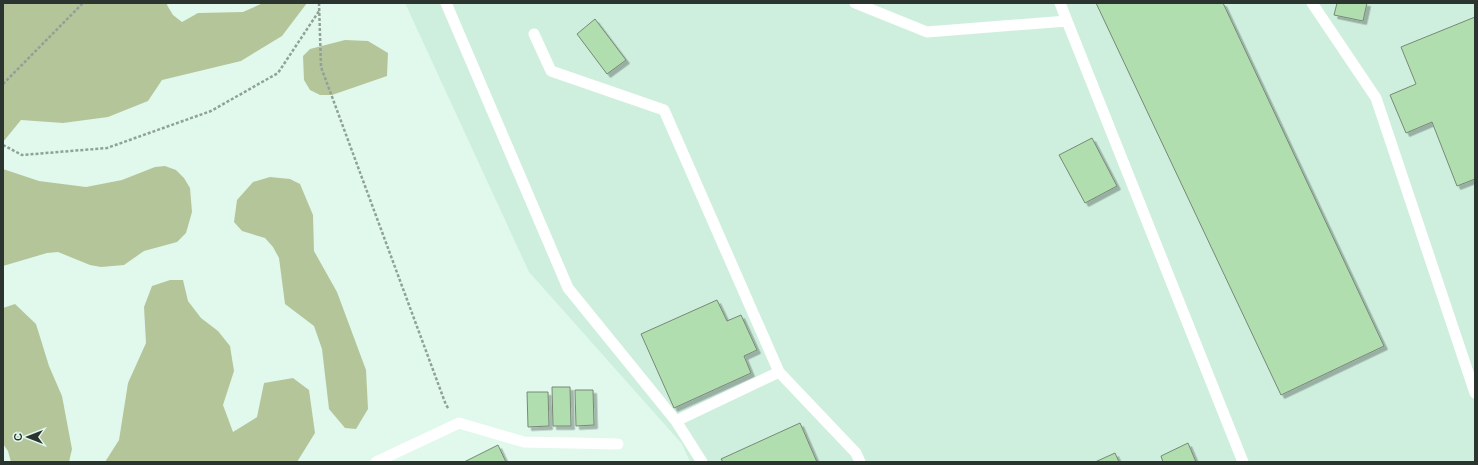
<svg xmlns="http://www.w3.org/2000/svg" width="1478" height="465" viewBox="0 0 1478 465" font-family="Barlow,sans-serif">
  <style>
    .built { fill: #cfefde }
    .green { fill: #b5c59a }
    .building { fill: #b1deaf; stroke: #788877; filter: url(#shadow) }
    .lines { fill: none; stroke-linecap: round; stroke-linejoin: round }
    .path { stroke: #8fa198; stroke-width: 2.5; stroke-dasharray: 3 2; stroke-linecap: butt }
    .service { stroke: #fff; stroke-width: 11 }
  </style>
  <defs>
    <filter id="shadow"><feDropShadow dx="3.5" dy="3.5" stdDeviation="0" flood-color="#0004"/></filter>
  </defs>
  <rect width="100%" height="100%" fill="#e0f9ec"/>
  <path class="built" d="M405,3H1475V462H690L682,444L529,272Z"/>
  <path class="green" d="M3,3H168L167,5L173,15L182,22L198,13L243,12L263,3H307L282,36L241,61L162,80L148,101L108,117L63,123L21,120L3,142Z
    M345,40L368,41L388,53L387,76L332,95H320L310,90L304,80L303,56L310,49Z
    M165,166L176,170L184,178L190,188L192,212L186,233L177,242L144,251L124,265L101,267L90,265L58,252L47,253L3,266V169L39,181L86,187L122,180L155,167Z
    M270,177L290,179L300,184L313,215L314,251L337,292L366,370L368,409L356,429L345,428L329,409L322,349L314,326L285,304L279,258L273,247L265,238L242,231L234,222L237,200L253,182Z
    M170,280H183L188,301L201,318L218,331L230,346L234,371L223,405L233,432L257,417L264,383L293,378L309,390L315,433L297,462H105L119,440L128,383L146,343L144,307L152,286Z
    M15,304L36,324L49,366L62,396L72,449L69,462H11L8,451L3,444V308Z"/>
  <path class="building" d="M1096,3H1223L1384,346L1281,395Z
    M1337,3H1367L1363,21L1334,15Z
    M1475,17V179L1457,186L1432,122L1406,133L1390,95L1416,84L1401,47Z
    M595,19L626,60L607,74L577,34Z
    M1092,138L1117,186L1085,203L1059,155Z
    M717,300L727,321L741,315L757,350L744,356L751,373L674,408L641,334Z
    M552,387H570L571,426H553Z
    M575,390H593L594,425L576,426Z
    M527,392H548L549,426L528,427Z
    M800,423L817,462H723L721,459Z
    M1188,443L1196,462H1163L1161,456Z
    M498,445L506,462H464Z
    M1115,453L1119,462H1095Z"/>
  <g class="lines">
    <path class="path" d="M319,3L321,67L446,405L449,409
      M3,84L83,3
      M3,145L22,155L107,148L211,111L278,73L319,11"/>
    <path class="service" d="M446,3L568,288L676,421L779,372
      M855,3L927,32L1067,21L1243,462
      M1060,3L1067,21
      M1312,3L1376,98L1475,393
      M534,34L551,71L664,110L779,372L856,453L860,462
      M676,421L702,462
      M376,462L459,423L524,442L618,444"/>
  </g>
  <rect width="1478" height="465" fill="none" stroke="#2b342f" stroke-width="8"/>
  <g transform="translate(28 437) rotate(270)" stroke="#e0f9ec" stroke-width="3" paint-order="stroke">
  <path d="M0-3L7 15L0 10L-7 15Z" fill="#2b342f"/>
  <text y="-6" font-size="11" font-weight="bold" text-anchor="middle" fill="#2b342f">С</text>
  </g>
</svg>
